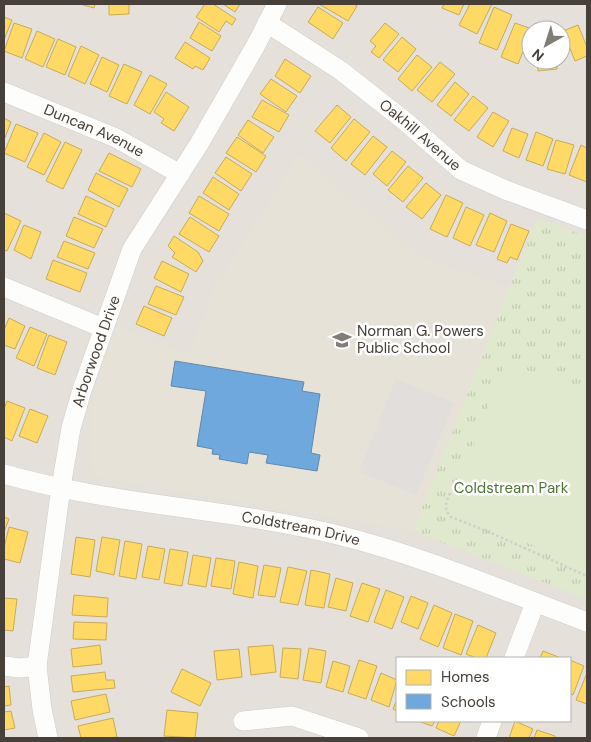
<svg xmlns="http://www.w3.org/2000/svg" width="591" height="742" viewBox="0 0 591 742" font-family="'DM Sans',sans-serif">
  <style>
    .residential { fill: #e5e1da; fill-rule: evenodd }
    .education { fill: #e7e2d8 }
    .park { fill: url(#park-tufts) }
    .pitch { fill: #e0e9ce }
    .parking { fill: #e1dedc }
    .homes { fill: #ffd966; stroke: #c8ab58 }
    .schools { fill: #6fa8dc; stroke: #6389ab }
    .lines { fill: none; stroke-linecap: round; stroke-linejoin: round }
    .minor-casing { stroke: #cfcdca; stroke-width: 20 }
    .path { stroke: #d2cfcb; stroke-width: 2.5; stroke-dasharray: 2.5 2.5; stroke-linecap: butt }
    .minor { stroke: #fdfdfc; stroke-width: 19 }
    .labels { text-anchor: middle; stroke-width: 5; stroke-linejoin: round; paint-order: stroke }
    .street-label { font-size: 15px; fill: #474038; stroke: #fff }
    .poi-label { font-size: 15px; fill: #474038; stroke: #fff; text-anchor: start }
    .park-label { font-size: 15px; fill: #4d752f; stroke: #fff }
  </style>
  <defs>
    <pattern id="park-tufts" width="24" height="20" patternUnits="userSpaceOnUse" patternTransform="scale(1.25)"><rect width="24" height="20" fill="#e0e9ce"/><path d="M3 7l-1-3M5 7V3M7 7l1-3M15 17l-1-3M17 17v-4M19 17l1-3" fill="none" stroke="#c2c9b2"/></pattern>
  </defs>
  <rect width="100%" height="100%" fill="#f2efec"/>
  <path class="residential" d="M4,4H587V738H4ZM531,30H561V60H531ZM397,658H570V721H397Z"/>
  <path class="education" d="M300,154L418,256L510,288L413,531L92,476L90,413L115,325L189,355L214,289Z"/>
  <path class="park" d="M537,218L587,237V599L413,531Z"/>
  <path class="pitch" d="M506,362L578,390L587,396V565L452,515L449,509Z"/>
  <path class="parking" d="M396,379L454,403L416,495L359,472Z"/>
  <path class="homes" d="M80,4H95L94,8Z
    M109,4H129V14L109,15Z
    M205,4H213L236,19L232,25L226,21L219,32L196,17Z
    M223,4H240L235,12Z
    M319,4H354L357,6L348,21Z
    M444,4H464L459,15L442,8Z
    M470,4H492L477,34L459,25Z
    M318,7L343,23L333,39L308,22Z
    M494,7L512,15L497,50L479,43Z
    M4,17L12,20L4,40Z
    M199,22L221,36L212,51L190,38Z
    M14,23L32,29L22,58L4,51Z
    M385,23L399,34L379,58L371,52L376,46L370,41Z
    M515,23L532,29L518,64L501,57Z
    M578,25L587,47V56L575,61L563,31Z
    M37,31L55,39L43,67L25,59Z
    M402,37L416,49L398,72L383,60Z
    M58,39L76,47L65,75L46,67Z
    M185,42L210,58L203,70L195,66L193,69L175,58Z
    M81,46L99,55L85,84L68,76Z
    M417,55L432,67L412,91L398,79Z
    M102,57L119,65L107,92L90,84Z
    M285,59L311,76L300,93L275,76Z
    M537,60H556L557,69L538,71Z
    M440,62L455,74L432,102L417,90Z
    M124,64L142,72L127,104L109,96Z
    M150,75L167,84L150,114L134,105Z
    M271,79L297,96L286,112L260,94Z
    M455,82L469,94L451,116L437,105Z
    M166,92L189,107L174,131L161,123L164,119L154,112Z
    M473,96L488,108L469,131L454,120Z
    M262,100L289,115L279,132L252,117Z
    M337,105L351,117L330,143L315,131Z
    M493,112L509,121L493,147L477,137Z
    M4,118L11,122L4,140Z
    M354,119L370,132L346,161L331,148Z
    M248,120L274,137L263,153L238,135Z
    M16,124L38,133L25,162L4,153Z
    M512,128L528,134L519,158L503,151Z
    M536,132L553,139L543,166L526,160Z
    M44,133L61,142L44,175L27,167Z
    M373,136L387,147L365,175L351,164Z
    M237,137L266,156L256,172L226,153Z
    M556,140L574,145L565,174L547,169Z
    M65,142L82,150L63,189L46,181Z
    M581,145L587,148V182L569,175Z
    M392,151L406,162L387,186L373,174Z
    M109,153L141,169L132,187L99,171Z
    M226,157L252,174L241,191L215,173Z
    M408,166L423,178L403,202L388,190Z
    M96,173L128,189L119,207L88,190Z
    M213,177L239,194L229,210L203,193Z
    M426,183L441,195L422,219L406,207Z
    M446,195L463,203L447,237L430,229Z
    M86,196L114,209L106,227L78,214Z
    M199,196L229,214L219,231L189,213Z
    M466,207L484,215L470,246L453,238Z
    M4,213L21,221L7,251L4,250Z
    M490,213L507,221L494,252L476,245Z
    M74,217L103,229L94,248L66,236Z
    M190,217L219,236L209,252L179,234Z
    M511,224L529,231L517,260L510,257L507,263L497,259Z
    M24,225L41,232L31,259L14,250Z
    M174,236L198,252L203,261L196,272L172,257L175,253L168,246Z
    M64,241L95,253L88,269L57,257Z
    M53,260L87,273L80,292L46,279Z
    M162,261L189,274L181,292L154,278Z
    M156,286L184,297L176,315L148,304Z
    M144,306L172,318L164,336L136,324Z
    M9,318L25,326L15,349L4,345V330Z
    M30,327L47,334L34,366L16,358Z
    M49,335L67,342L55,375L37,368Z
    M7,401L25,408L12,441L4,437V409Z
    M30,409L48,416L37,443L19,436Z
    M4,517L9,519L4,532Z
    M9,527L28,532L20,563L4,559V548Z
    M76,537L95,540L90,577L71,574Z
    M102,537L120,540L114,575L96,571Z
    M125,541L142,544L136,579L119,576Z
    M148,546L165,549L159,580L142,577Z
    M170,549L188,552L182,586L164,583Z
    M193,555L211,558L206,587L188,584Z
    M216,558L235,561L231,589L211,586Z
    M239,562L258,566L253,598L233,594Z
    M264,565L281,568L275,597L258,595Z
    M288,567L307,571L298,605L280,602Z
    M311,570L330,574L324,608L305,605Z
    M336,578L353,583L346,611L328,607Z
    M362,583L380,589L368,622L350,616Z
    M386,590L404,597L392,629L374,622Z
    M74,595L108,598L107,617L72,615Z
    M411,596L428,603L418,629L401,622Z
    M4,598L17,599L13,631L4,630Z
    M434,605L452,613L438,647L420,639Z
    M455,614L473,621L461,655L443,648Z
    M74,622L107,623L106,640L73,639Z
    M478,625L496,633L486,658H476L466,654Z
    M100,645L102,664L73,667L71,649Z
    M273,645L276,672L251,675L248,647Z
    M283,648L301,649L298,679L280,677Z
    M309,648L326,651L321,683L303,680Z
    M239,649L242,677L217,680L214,651Z
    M543,651L561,658H540Z
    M359,660L377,666L366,699L348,693Z
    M570,660L584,666L573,695L570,694Z
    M333,661L350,666L343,692L326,687Z
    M182,669L211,683L200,706L171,692Z
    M105,672L106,680H114L115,688L73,692L71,676Z
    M381,673L397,680L389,707L371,700Z
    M587,673V704L576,700Z
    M9,686L11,705L4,706V687Z
    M106,694L110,712L75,720L71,701Z
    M397,699V711L393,709Z
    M167,710L198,713L195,738L164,736Z
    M11,711L15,728L4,730V712Z
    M113,718L117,737L109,738H81L78,726Z
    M418,721H435L432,726Z
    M439,721H461L454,736L436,728Z
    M515,721L533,729L529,738H509Z
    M537,730L555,736V738H534Z"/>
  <path class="schools" d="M175,361L304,382L302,391L320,394L311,453L320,455L317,471L266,463L268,455L249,452L247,464L219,459L220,455L212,454L213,449L197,446L206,391L171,386Z"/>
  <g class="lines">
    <g class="minor-casing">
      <g id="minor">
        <path id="s1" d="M267,23L340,70L406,122L461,170L508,191L587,220"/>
        <path id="s2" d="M4,92L116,138L180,174"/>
        <path d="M4,287L103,328"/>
        <path id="s3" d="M4,474C112,505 225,508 334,534C421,555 504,591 587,622"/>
        <path d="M514,658L535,603"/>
        <path d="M4,666L20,668L37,666"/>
        <path d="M243,721L292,716L359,738"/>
        <path id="s4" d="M48,738L42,709L37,666L61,487L71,428L82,390L132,249L199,144L256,45L277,4"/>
        <path d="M486,738L492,721"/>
      </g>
    </g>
    <path class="path" d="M450,493C446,502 443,509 451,517L489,532L587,576"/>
    <use href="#minor" class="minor"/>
  </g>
  <defs>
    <g id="school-bare" transform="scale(1.5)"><path d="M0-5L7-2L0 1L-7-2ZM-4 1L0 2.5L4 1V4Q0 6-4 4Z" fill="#837d77" stroke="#fff" stroke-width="2.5" paint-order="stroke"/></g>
  </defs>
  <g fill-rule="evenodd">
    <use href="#school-bare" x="342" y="340"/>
  </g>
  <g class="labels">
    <g class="street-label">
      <text dy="5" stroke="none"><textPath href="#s2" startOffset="98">Duncan Avenue</textPath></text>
      <text dy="5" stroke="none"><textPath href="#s1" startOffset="190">Oakhill Avenue</textPath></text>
      <text dy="5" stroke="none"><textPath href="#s4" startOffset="394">Arborwood Drive</textPath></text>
      <text dy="5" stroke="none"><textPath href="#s3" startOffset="302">Coldstream Drive</textPath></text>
    </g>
    <g class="poi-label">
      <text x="357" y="336">Norman G. Powers<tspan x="357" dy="17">Public School</tspan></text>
    </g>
    <g class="park-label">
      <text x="511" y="493">Coldstream Park</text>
    </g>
  </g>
  <rect width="591" height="742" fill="none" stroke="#474038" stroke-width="10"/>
  <rect x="396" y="657" width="175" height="65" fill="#ffffff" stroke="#b5b3af"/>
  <rect x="406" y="670" width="25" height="15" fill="#ffd966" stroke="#b5b3af"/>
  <text x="441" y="682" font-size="15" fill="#474038">Homes</text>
  <rect x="406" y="694" width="25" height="15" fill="#6fa8dc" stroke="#b5b3af"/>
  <text x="441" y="707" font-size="15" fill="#474038">Schools</text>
  <g transform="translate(546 45) rotate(219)"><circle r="24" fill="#ffffff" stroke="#b5b3af"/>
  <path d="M0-4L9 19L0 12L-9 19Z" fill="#837d77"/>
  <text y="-8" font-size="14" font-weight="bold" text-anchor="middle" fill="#474038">N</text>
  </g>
</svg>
